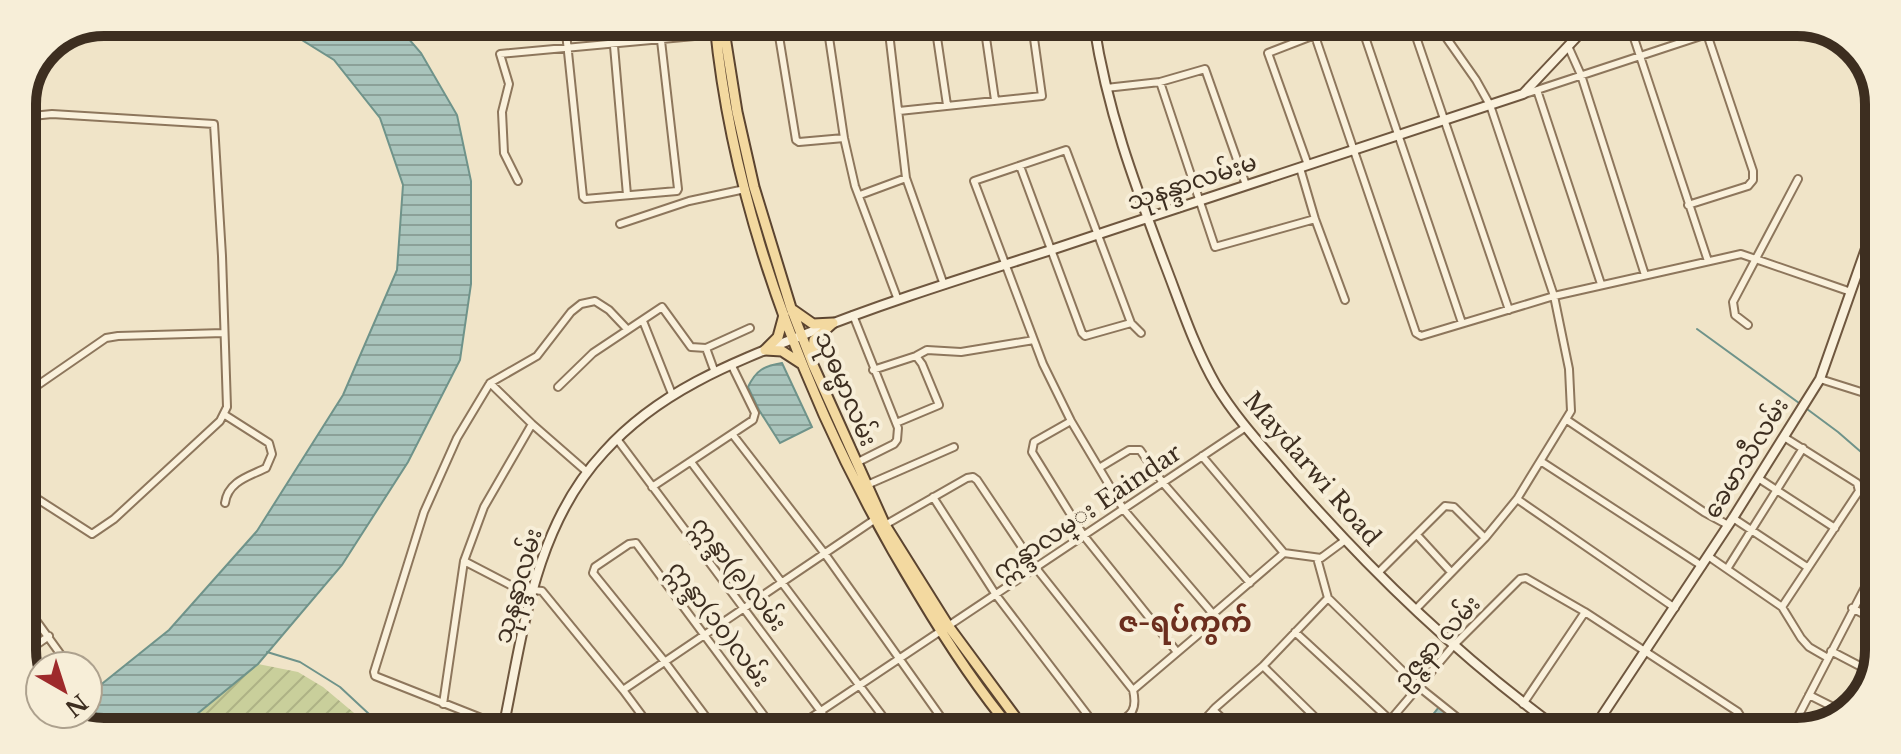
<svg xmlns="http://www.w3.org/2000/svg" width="1901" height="754" viewBox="0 0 1901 754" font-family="'Libre Baskerville','Noto Sans Myanmar',serif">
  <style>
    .garden { fill: url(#garden-furrows) }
    .water { fill: url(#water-rules); stroke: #6f938a; stroke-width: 2 }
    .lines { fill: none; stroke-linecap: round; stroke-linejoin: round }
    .stream { stroke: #6f938a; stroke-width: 2 }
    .street-casing { stroke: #8d765c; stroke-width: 10 }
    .secondary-casing { stroke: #6f573f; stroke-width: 12 }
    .primary-casing { stroke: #5b4430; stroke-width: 13 }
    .street { stroke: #faf1dc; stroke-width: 6 }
    .secondary { stroke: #faf1dc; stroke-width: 8 }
    .primary { stroke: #f3d9a0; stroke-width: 9 }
    .labels { text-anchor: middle; stroke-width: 8; stroke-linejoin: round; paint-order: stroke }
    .street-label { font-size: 24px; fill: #3d2e20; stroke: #f7eed8 }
    .quarter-label { font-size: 28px; font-weight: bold; fill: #6b2e1e; stroke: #f7eed8 }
    .rim { fill: none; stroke: #3d2e20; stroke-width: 10 }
  </style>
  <defs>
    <pattern id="garden-furrows" width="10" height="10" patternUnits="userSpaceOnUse" patternTransform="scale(2)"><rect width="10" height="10" fill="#c9cf9b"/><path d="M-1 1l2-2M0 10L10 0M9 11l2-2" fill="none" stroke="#aeb285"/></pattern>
    <pattern id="water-rules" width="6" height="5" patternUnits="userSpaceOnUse" patternTransform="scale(2)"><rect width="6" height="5" fill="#a9c4bc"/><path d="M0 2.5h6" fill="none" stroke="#8ba098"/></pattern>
  </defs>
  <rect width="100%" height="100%" fill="#f0e4c8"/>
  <path class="garden" d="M258,664L298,672L323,687L372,728H180Z"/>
  <path class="water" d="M273,22L395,23L421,53L457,115L471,181V284L460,360L408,462L342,565L258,664L180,728L77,727L64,718L68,714H88V695L169,630L257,531L343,395L397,270L403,185L380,118L334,60Z
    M782,363L812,427L780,443L759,410L748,387C756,370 764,366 782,363Z
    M1439,707L1469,730L1468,731H1420Z"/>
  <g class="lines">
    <path class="stream" d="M1697,329L1799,403
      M1807,409L1838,432L1876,465
      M267,652L300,662L340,687L384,728"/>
    <g class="street-casing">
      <path id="street" d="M565,23L583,197L585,199L677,191L678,189L659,23
        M612,23L627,195
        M777,24L796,140L799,142L844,138
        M827,24L844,138L855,186L898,300
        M888,24L906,178L944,285
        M935,24L947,105
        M984,24L995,100
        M1361,25L1462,323
        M1412,25L1509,310
        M1630,26L1708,261
        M724,33L827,24
        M1707,34L1730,26
        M1568,46L1581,75L1645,275
        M1160,82L1215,247L1315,219
        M1106,88L1160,82L1205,69L1246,185
        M1537,90L1601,284
        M1525,94L1707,34L1753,171V180L1748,186L1688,205
        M899,111L1042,96L1032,24
        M22,117L52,114L214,124L222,256L227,407L220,421L114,519L92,534L22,489
        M1308,165L1268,53L1312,36L1316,39L1416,333L1421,336L1554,296L1741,254L1851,292
        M1020,166L1082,333L1085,336L1131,323L1141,333
        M1300,168L1315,219L1345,300
        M518,181L504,153L502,112L509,84L500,54L716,34
        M860,195L906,178
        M620,224L689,201L745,189
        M853,315L898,428L897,440L894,444L856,463
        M643,321L672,394
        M1131,323L1066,150L974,181L1043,364L1071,421L1124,510L1213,614
        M1748,325L1735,315L1733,302L1798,179
        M706,348L714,370
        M873,370L916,356L927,350L961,352L1034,340
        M1820,379L1877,397
        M490,383L532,424L587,472
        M558,387L593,353L662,307L691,347L706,348L750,328
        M1872,395L1877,382
        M22,396L106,338L118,336L224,333
        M225,415L269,443L272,454L266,468C250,476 228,481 225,503
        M1567,420L1704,512L1728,525
        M1071,421L1034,442L1032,452L1084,536L1177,652
        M896,423L939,405L922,364L916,356
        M733,435L825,554L950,730
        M617,439L834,729
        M1202,456L1284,553
        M691,462L893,730
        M1542,462L1702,566
        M1099,468L1129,450H1140L1163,483L1250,583
        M1758,478L1835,528
        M867,485L954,447
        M652,487L753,420L755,413L731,364
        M933,497L996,595L1099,730
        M1517,499L1675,608
        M1733,518L1807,567
        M885,525L967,478L973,477L977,480L1036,568L1133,690C1139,716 1126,716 1108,730
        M1417,535L1451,572
        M1284,553L1321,558L1344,541
        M1708,556L1782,607L1801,638L1809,647L1828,658
        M1317,558L1328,598
        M464,561L516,588L542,591L623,690L652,729
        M1727,569L1803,448
        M1378,573L1445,506L1454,507L1485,538
        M1328,598L1419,687L1474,731
        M22,601L69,666
        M1782,607L1859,491L1857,483L1784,437
        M1852,608L1875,620
        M1416,609L1485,538L1517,499L1571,411L1569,369L1554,296L1490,105L1476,80L1438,26
        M1295,632L1402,731
        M1831,651L1875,674
        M22,655L49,636
        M1263,666L1329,731
        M623,690L874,520
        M1133,690L1206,628L1211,622L1213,614L1284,553
        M1809,695L1847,714
        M443,704L464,561L484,507L532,424
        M1523,704L1585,612
        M1213,710L1236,731
        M504,727L375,676L374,672L424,512L457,438L490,383L537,356L571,312L581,304L595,301L609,310L627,329
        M715,729L665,662L593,573L595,567L629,544L636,543L774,729
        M794,729L1246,427
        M1195,730L1215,708L1263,666L1328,598
        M1381,731L1454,645L1520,579L1526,578L1585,612L1738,712L1741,717L1738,732
        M1790,732L1875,568"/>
    </g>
    <g class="secondary-casing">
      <path id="secondary" d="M1094,25C1107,110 1134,182 1164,262C1180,303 1194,347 1216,385C1237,420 1265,449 1291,480C1372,573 1462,659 1561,731
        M503,729C523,633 534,527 604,452C658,392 729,364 803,335C885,302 970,276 1054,249C1210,197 1366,146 1523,94L1587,26
        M1592,731L1733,518L1820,379L1869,240L1878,181"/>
    </g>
    <g class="primary-casing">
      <path id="primary" d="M715,24C734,221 816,427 919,595C947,642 977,688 1012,730
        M723,24L737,112L754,187L791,308L813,365L885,525L949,627L1025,730
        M793,310L813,324L833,323
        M765,350L778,337L784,315
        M765,350L782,351L802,364
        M812,357L814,340L833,323"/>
    </g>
    <use href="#street" class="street"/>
    <use href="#secondary" class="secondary"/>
    <use href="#primary" class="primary"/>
  </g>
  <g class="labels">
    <g class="street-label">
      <text transform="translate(1192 182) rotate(-18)" y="8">သုနန္ဒာလမ်းမ</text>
      <text transform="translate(846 389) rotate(67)" y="8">သုဓမ္မာလမ်း</text>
      <text transform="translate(1746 458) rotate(-58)" y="8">ခေမာသီလမ်း</text>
      <text transform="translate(1312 469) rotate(49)" y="8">Maydarwi Road</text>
      <text transform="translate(1087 512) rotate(-34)" y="8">ဣန္ဒာလမ္း Eaindar</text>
      <text transform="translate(739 574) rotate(52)" y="8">ဣန္ဒာ(၉)လမ်း</text>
      <text transform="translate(518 586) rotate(-74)" y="8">သုနန္ဒာလမ်း</text>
      <text transform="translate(719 624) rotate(53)" y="8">ဣန္ဒာ(၁၀)လမ်း</text>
      <text transform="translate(1437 642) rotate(-48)" y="8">ဥဇ္ဇနာ လမ်း</text>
    </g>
    <g class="quarter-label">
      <text x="1185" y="632">ဇ-ရပ်ကွက်</text>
    </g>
  </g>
  <path d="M0 0H1901V754H0ZM104 36H1797A68 68 0 0 1 1865 104V650A68 68 0 0 1 1797 718H104A68 68 0 0 1 36 650V104A68 68 0 0 1 104 36Z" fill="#f7eed8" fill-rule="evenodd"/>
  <path class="rim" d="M104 36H1797A68 68 0 0 1 1865 104V650A68 68 0 0 1 1797 718H104A68 68 0 0 1 36 650V104A68 68 0 0 1 104 36Z"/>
  <g transform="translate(64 690) rotate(141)"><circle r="38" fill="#f7eed8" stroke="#ada18e" stroke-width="2"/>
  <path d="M0-6L14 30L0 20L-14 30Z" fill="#9e2a2b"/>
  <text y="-12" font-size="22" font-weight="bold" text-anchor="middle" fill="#3d2e20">N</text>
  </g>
</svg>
